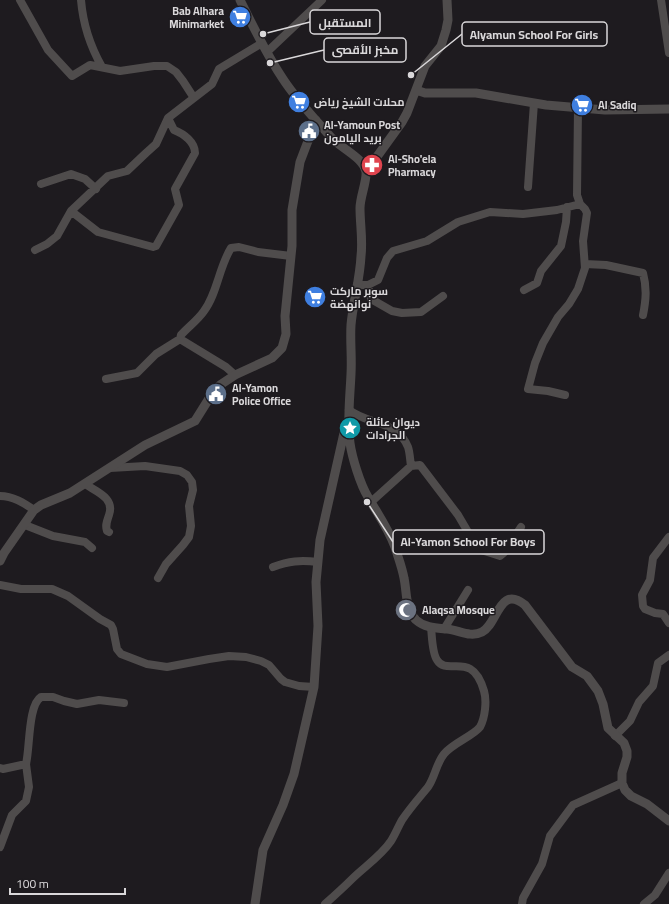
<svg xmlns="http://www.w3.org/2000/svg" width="669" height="904" viewBox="0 0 669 904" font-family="Georgia,Cairo,serif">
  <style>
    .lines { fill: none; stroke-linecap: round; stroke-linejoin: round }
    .minor { stroke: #4f4c4c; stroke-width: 8 }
    .tertiary { stroke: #4f4c4c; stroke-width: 9 }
    .labels { text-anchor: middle; stroke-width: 3; stroke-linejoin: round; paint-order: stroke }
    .poi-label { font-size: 11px; font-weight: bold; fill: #dad8da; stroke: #1e1b1f; text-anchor: start }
    .leader { fill: none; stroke: #dad8da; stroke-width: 1.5 }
    .callout-dot { fill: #dad8da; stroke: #1e1b1f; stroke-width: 1.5 }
    .callout { fill: #1e1b1f; stroke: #dad8da; stroke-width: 1.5 }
    .callout-label { font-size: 12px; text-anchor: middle; font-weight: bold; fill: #dad8da }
  </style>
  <rect width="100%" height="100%" fill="#1e1b1f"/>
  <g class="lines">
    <path class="minor" d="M20,0L48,50L72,76L90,65L120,71L154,66H167L176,72L183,81L194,98
      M81,0C83,24 90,46 102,67
      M661,0L669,53
      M267,52L322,0
      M168,118L174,130C184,134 195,142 195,153L175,189L179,205L156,246L153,247L98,232L71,211L108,176L127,171L146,153L156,144L168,118L212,84L219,69L262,43
      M41,184L71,174L85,179L96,189
      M528,187L534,103
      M35,250L47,244L57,236L71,211
      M585,264L606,265L643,273C647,288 646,300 643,315
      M357,285H368L378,280L387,258L393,251L427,241L458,222L490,212L523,214L557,210L580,204
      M368,285L371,299L392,311L402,313L421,312L443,296
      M524,290L537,283L541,271L561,246L566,222L567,207
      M235,375L226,367L180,339L181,335C188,327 198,320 204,311C217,294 219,267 231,248L239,247L258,252L291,256
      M106,379L137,373L156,354L180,339
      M565,395L548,391L528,389L535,363L543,343L558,317L569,304L578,289L585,268L583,241L587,213L585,209L580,204L577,195L578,108
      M349,410C368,425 397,420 408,447C410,453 410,460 411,466
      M110,468L145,466L180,471L187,475L192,482L193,490L189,506L191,526L189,537L183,545L166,564L158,578
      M85,484C97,492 115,498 109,515C107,521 105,525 107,531L109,532
      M0,496C13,496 24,503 34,510
      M371,502L411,466L420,465L458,515L478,549L500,556C510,549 514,537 521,527
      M25,525L53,536L85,542L92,548
      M669,537L653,558L650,580L642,595L643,606L645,609L655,613L663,614L669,623
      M273,567C289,561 300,560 318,562
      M0,585L21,589H52L68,596L100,619L111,625L113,629L117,649L121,654L147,664L167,667L209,659L229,656L246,657L261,661L269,665L281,679L285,682L299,686L314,687
      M444,629L468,590
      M615,736L630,721L639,702L653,686L658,663L669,655
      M0,768L3,769L26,764C30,748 28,705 41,697H53L64,701L77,704L99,700L124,703
      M0,847L12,815L26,801L29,787L26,764
      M325,904C334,896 343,888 352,879C364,867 381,856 391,841C395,835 398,827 402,820C410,808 419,798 428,787C435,777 436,764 444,754C453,743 473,736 480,727C485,718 487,701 484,691C472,649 447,677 437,660C432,653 432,636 431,627
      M522,904L523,898L542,864L550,836L573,805L622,783
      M644,904L655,895L669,873"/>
    <path class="tertiary" d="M240,0C253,26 266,54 283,79C296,99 313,117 329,135C338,147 364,157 366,172C367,181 360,197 360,208C360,224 363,240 361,256C360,279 353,302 351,325C350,341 352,357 351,374C350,397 347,420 350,443C352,457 360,484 368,497C377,513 388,528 395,547C398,557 402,567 404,578C407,592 405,609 416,620C425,628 436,628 447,629C459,630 470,638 482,632C498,624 499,584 525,605L572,667L587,676L598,691L603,704L608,728L624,743L627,751V757L622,773V783L625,790L631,796L647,804L669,821
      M416,90L425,93H476L546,105L605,110L669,109
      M365,169L376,158L402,122L407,113L425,66L441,46L446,30L448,20L447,0
      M0,561L4,553L34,510L41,505L70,493L145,445L195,421L210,397L220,385L235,375L272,358L282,348L286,334L285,316L292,246V210L300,162L316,120
      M255,904L263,850L283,805L294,774L314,687L318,626L316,582L320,540L346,424"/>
  </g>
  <defs>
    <g id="supermarket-disc" transform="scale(1.15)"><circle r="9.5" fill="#3f7fe0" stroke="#1e1b1f"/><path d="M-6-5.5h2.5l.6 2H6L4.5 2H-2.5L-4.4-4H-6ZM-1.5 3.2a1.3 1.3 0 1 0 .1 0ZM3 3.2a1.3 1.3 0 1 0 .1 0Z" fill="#fff"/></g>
    <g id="civic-disc" transform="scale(1.15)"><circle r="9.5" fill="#5c6f8a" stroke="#1e1b1f"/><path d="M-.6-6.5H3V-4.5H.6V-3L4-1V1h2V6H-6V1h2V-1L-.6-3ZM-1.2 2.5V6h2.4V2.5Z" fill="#fff"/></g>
    <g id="pharmacy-disc" transform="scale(1.15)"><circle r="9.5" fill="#e0444e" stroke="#1e1b1f"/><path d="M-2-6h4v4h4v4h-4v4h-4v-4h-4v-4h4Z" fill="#fff"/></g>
    <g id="sight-disc" transform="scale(1.15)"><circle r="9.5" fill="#0f9aa8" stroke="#1e1b1f"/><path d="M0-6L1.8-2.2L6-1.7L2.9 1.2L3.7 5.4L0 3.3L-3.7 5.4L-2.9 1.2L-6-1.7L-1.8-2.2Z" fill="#fff"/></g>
    <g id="mosque-disc" transform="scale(1.15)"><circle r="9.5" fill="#6b7280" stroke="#1e1b1f"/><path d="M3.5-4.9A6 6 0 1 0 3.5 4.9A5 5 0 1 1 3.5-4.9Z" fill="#fff"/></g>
  </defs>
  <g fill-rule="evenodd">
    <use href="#supermarket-disc" x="240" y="17"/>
    <use href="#supermarket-disc" x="299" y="102"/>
    <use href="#supermarket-disc" x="582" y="105"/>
    <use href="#civic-disc" x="309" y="131"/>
    <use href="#pharmacy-disc" x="372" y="165"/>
    <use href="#supermarket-disc" x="315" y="297"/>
    <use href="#civic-disc" x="216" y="394"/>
    <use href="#sight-disc" x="350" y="428"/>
    <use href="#mosque-disc" x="406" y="610"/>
  </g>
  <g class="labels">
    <g class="poi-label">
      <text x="224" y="15" text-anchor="end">Bab Alhara<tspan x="224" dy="13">Minimarket</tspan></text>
      <text x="314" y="106">محلات الشيخ رياض</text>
      <text x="598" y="109">Al Sadiq</text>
      <text x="324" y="129">Al-Yamoun Post<tspan x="324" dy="13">بريد اليامون</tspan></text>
      <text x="388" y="163">Al-Sho'ela<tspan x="388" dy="13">Pharmacy</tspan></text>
      <text x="330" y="295">سوبر ماركت<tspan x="330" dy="13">نوانهضة</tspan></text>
      <text x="232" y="392">Al-Yamon<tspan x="232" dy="13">Police Office</tspan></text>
      <text x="366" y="426">ديوان عائلة<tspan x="366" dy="13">الجرادات</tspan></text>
      <text x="422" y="614">Alaqsa Mosque</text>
    </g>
  </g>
  <path class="leader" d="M263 34L310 22M411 75L462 34M270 63L324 50M367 502L393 542"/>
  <g class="callout-dot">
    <circle cx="263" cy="34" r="4"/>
    <circle cx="411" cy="75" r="4"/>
    <circle cx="270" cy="63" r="4"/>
    <circle cx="367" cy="502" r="4"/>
  </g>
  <g class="callout">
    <rect x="310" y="10" width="70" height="24" rx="4"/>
    <rect x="462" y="22" width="145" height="24" rx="4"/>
    <rect x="324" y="38" width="82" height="24" rx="4"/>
    <rect x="393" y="530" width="151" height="24" rx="4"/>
  </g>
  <g class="callout-label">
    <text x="345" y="27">المستقبل</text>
    <text x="534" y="39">Alyamun School For Girls</text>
    <text x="365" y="54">مخبز الأقصى</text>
    <text x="468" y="546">Al-Yamon School For Boys</text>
  </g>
  <path d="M10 888v6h115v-6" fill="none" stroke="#dad8da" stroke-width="2"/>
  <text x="16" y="888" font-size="12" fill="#dad8da" stroke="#1e1b1f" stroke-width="3" paint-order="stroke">100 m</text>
</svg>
